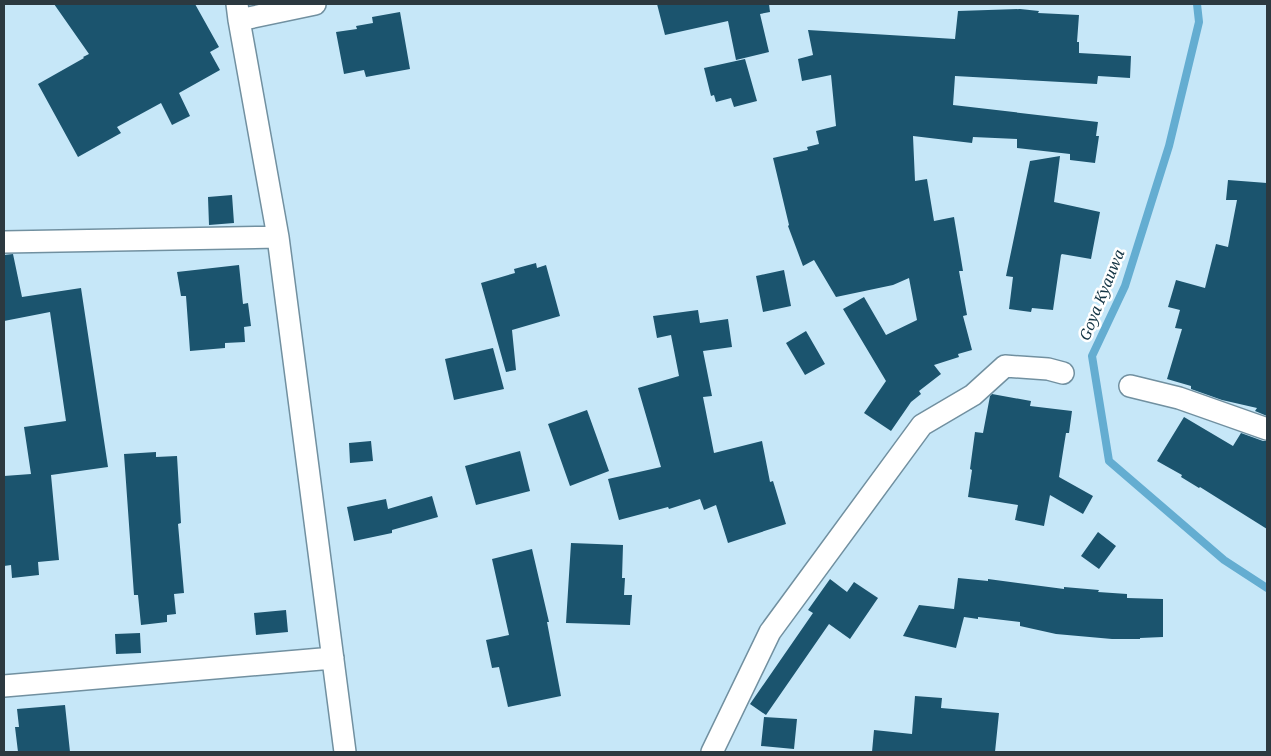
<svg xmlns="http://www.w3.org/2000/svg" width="1271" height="756" viewBox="0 0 1271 756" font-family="'Noto Serif',serif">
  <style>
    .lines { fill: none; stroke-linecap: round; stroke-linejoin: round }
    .stream { stroke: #64add1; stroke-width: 8 }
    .building { fill: #1b546e }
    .street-casing { stroke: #7190a0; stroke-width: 24 }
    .street { stroke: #fff; stroke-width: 21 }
    .labels { text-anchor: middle; stroke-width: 5; stroke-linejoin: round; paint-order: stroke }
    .water-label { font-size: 15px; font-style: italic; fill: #143545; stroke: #fff }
  </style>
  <rect width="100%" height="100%" fill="#c6e7f8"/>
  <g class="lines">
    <path class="stream" d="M1197,4L1199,22L1169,146L1125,286L1092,356L1109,461L1224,560L1267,588"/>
  </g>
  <path class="building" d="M54,4H195L219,47L210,52L220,70L179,93L190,116L172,125L161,103L117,127L121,133L78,157L38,84L84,58L83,57L89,54Z
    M657,4H769L770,12L760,14L769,52L736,60L728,21L665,35Z
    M1020,9L1039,11L1038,13L1079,15L1077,42H1079V53L1131,56L1130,78L1098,76L1097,84L955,76L953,105L1098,122L1096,136H1099L1095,163L1070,160V154L1017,148V139L973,137L972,143L913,136L915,181L927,179L934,221L954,217L963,271H959L967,315L963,316L972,350L958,354L959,357L934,365L941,374L919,391L921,394L911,402L891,431L864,413L886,381L843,309L864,297L886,335L917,320L909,278L893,285L836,297L814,260L803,266L788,226L789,225L773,158L808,150L807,147L819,144L816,131L836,126L831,75L802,81L798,59L813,55L808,30L955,39L958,11Z
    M400,12L410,69L366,77L364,70L344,74L336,32L357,29L356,26L373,23L372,17Z
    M745,59L757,101L734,107L731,98L716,102L714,95L711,96L704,68Z
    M1060,156L1054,202L1100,212L1091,259L1062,254L1061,255L1053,310L1032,308L1031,312L1009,309L1013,277L1006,276L1030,161Z
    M1228,180L1267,183V416L1255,411L1257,408L1222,400L1191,389V386L1167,379L1182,329L1175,328L1180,310L1168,307L1176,280L1205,288L1216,244L1228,247L1237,200H1226Z
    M232,195L234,223L209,225L208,197Z
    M13,254L22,297L81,288L108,467L51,475L59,560L38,562L39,575L12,578L11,565L4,566V476L31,474L24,427L66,421L50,312L4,321V255Z
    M536,263L537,268L546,265L560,316L512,330L516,370L506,372L481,283L515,273L514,269Z
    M239,265L243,304L248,303L251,326L244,327L245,342L225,343V348L190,351L186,296H181L177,272Z
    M784,270L791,306L763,312L756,276Z
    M698,310L700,323L728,319L732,347L703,351L712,396L703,397L714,453L762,441L770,482L773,481L786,524L728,543L716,505L704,510L700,499L669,509L668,507L619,520L608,479L661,467L638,388L679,376L671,335L657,338L653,316Z
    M806,331L825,364L805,375L786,343Z
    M493,348L504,389L454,400L445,359Z
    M992,394L1031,401L1030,406L1072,411L1069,433H1066L1059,477L1093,496L1083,514L1050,495L1044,526L1015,520L1018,505L968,497L972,470L970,469L975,432L983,433L990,396Z
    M587,410L609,471L570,486L548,424Z
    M1184,417L1233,446L1241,433L1263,441H1267V529L1200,487L1199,488L1181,477L1182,475L1157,461Z
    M371,441L373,461L350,463L349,443Z
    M520,451L530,491L476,505L465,466Z
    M156,452V457L177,456L181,523L178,524L184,593L174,594L176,614L167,615V622L141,625L138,595H134L124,454Z
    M432,496L438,517L392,530V533L354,541L347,507L386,499L388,509Z
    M1098,532L1116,546L1099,569L1081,556Z
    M571,543L623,545L622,578H625L624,595H632L630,625L566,623Z
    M532,549L549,622H547L561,696L508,707L499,667L492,668L486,640L509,635L492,559Z
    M958,578L988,581V579L1064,589V587L1099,590L1098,592L1127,594V598L1163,599V637L1140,638V639H1112L1056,634L1020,626V622L978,617V619L964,617L956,648L903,636L919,605L954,609Z
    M830,579L847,592L854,582L878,598L850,639L829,624L766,715L750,704L813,613L808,610Z
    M286,610L288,632L256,635L254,613Z
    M140,633L141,653L116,654L115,634Z
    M915,696L942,698L941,708L999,713L995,752H872L874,730L912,734Z
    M65,705L70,752H18L15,727H19L17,709Z
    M764,717L797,719L794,749L761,746Z"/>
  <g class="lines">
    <g class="street-casing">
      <path id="street" d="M237,4L239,20L278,237L345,752
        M239,20L315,4
        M4,242L278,237
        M1130,386L1179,398L1267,429
        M4,686L333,658
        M712,752L770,632L922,425L973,395L1005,366L1048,369L1063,373"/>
    </g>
    <use href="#street" class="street"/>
  </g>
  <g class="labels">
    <g class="water-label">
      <text transform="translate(1102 295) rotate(-68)" y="5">Goya Kyauwa</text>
    </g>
  </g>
  <rect width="1271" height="756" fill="none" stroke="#2c3940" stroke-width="10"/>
</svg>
